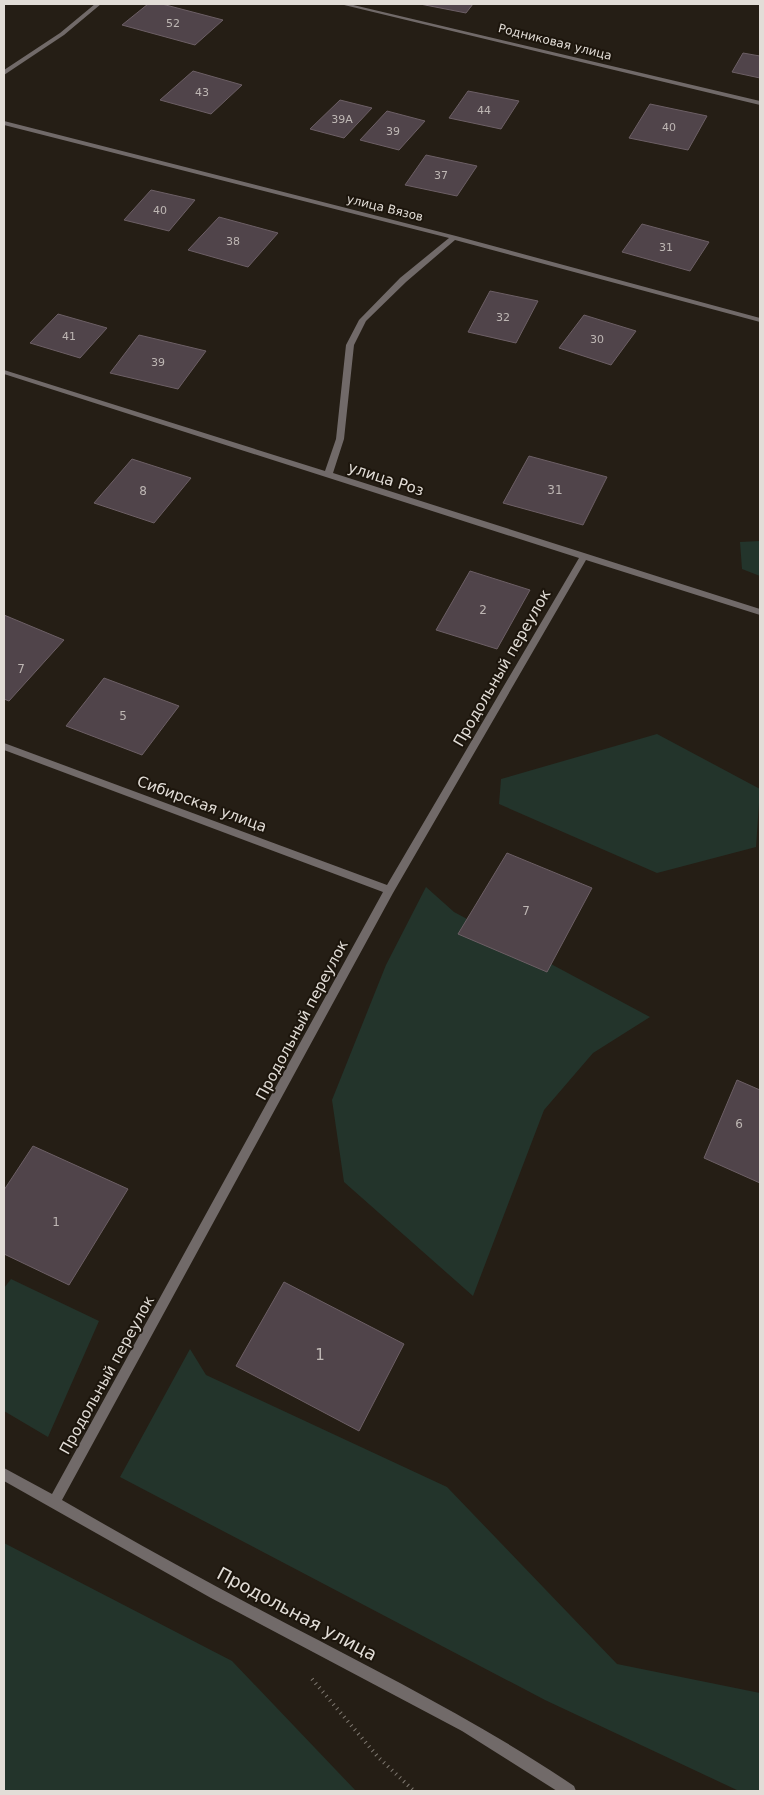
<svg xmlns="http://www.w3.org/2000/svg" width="764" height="1795" viewBox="0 0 764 1795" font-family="'DejaVu Sans',sans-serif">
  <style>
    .green { fill: #23342b }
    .building { fill: #50444a; stroke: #6c5f65 }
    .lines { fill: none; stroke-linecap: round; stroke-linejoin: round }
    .path { stroke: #807a72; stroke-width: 4; stroke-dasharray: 1 4.5; stroke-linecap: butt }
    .minor { fill: #716a69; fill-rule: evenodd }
    .labels { text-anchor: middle; stroke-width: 4; stroke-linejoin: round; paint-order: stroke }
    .far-number-label { font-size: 11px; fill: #beb7b4 }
    .far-street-label { font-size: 12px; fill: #e2ddd7; stroke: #1c150c }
    .number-label { font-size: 12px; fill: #beb7b4 }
    .street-label { font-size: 15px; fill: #e2ddd7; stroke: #1c150c }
    .near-number-label { font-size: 15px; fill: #beb7b4 }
    .near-street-label { font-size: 18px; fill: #e2ddd7; stroke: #1c150c }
  </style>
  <rect width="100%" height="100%" fill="#251e15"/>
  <path class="green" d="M760,541V576L742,569L740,542Z
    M657,734L760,789L756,847L657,873L499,804L501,779Z
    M426,887L454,912L650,1017L593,1053L544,1110L473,1296L344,1182L332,1100L386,965Z
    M11,1279L99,1321L48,1437L4,1411V1288Z
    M190,1349L206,1375L447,1487L617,1664L760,1693V1791H739L545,1700L120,1477Z
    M4,1543L232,1661L356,1791H4Z"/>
  <path class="building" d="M148,4H162L223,20L195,45L122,25Z
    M420,4H473L466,13Z
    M743,53L760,56V78L732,72Z
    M193,71L242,85L211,114L160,100Z
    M468,91L519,101L501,129L449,118Z
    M340,100L372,108L344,138L310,129Z
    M650,104L707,116L688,150L629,138Z
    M387,111L425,121L399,150L360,140Z
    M426,155L477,166L457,196L405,185Z
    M151,190L195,200L169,231L124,220Z
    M219,217L278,233L248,267L188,250Z
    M642,224L709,242L690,271L622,252Z
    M490,291L538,301L516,343L468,332Z
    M58,314L107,328L80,358L30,343Z
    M584,315L636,331L611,365L559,348Z
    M139,335L206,351L178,389L110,373Z
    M529,456L607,477L583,525L503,503Z
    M132,459L191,478L154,523L94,503Z
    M470,571L530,590L497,649L436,630Z
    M4,615L64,640L9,701L4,699Z
    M104,678L179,706L142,755L66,726Z
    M507,853L592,888L547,972L458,934Z
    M737,1080L760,1090V1183L704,1158Z
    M33,1146L128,1189L69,1285L4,1254V1190Z
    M284,1282L404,1344L359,1431L236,1366Z"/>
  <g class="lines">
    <path class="path" d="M312,1679L378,1757L414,1791"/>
    <path class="minor" d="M95,4H101L64,35L4,75V70L60,33Z
      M340,4H349L760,101V105Z
      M4,121L456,236L760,318V322L455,240L406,282L366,321L354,345L344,439L333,473L760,609V615L586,560L393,893L62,1500C138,1544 214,1586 291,1626C387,1676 484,1725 574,1786L576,1791H557L462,1731L211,1598L4,1481V1468L52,1494L383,892L4,750V743L387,885L579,558L4,374V370L325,471L336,439L346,345L359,320L400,278L449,238L4,125Z"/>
  </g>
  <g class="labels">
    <g class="far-number-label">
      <text x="173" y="27">52</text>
      <text x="202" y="96">43</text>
      <text x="484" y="114">44</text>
      <text x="342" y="123">39А</text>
      <text x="669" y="131">40</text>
      <text x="393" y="135">39</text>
      <text x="441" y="179">37</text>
      <text x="160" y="214">40</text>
      <text x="233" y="245">38</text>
      <text x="666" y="251">31</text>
      <text x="503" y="321">32</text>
      <text x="69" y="340">41</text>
      <text x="597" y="343">30</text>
      <text x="158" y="366">39</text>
    </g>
    <g class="far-street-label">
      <text transform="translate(555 42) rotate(14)" y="4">Родниковая улица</text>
      <text transform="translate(385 208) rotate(14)" y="4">улица Вязов</text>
    </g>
    <g class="number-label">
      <text x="555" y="494">31</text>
      <text x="143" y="495">8</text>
      <text x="483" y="614">2</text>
      <text x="21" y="673">7</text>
      <text x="123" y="720">5</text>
      <text x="526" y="915">7</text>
      <text x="739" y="1128">6</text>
      <text x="56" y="1226">1</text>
    </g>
    <g class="street-label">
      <text transform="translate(386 479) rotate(18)" y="5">улица Роз</text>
      <text transform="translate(502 668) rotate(-60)" y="5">Продольный переулок</text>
      <text transform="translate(202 804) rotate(20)" y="5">Сибирская улица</text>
      <text transform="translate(302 1020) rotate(-62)" y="5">Продольный переулок</text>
      <text transform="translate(107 1375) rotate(-61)" y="5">Продольный переулок</text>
    </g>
    <g class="near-number-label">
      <text x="320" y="1360">1</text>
    </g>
    <g class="near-street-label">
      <text transform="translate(297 1614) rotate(28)" y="6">Продольная улица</text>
    </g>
  </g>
  <rect width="764" height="1795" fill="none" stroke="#e2ddd7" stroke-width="10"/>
</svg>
